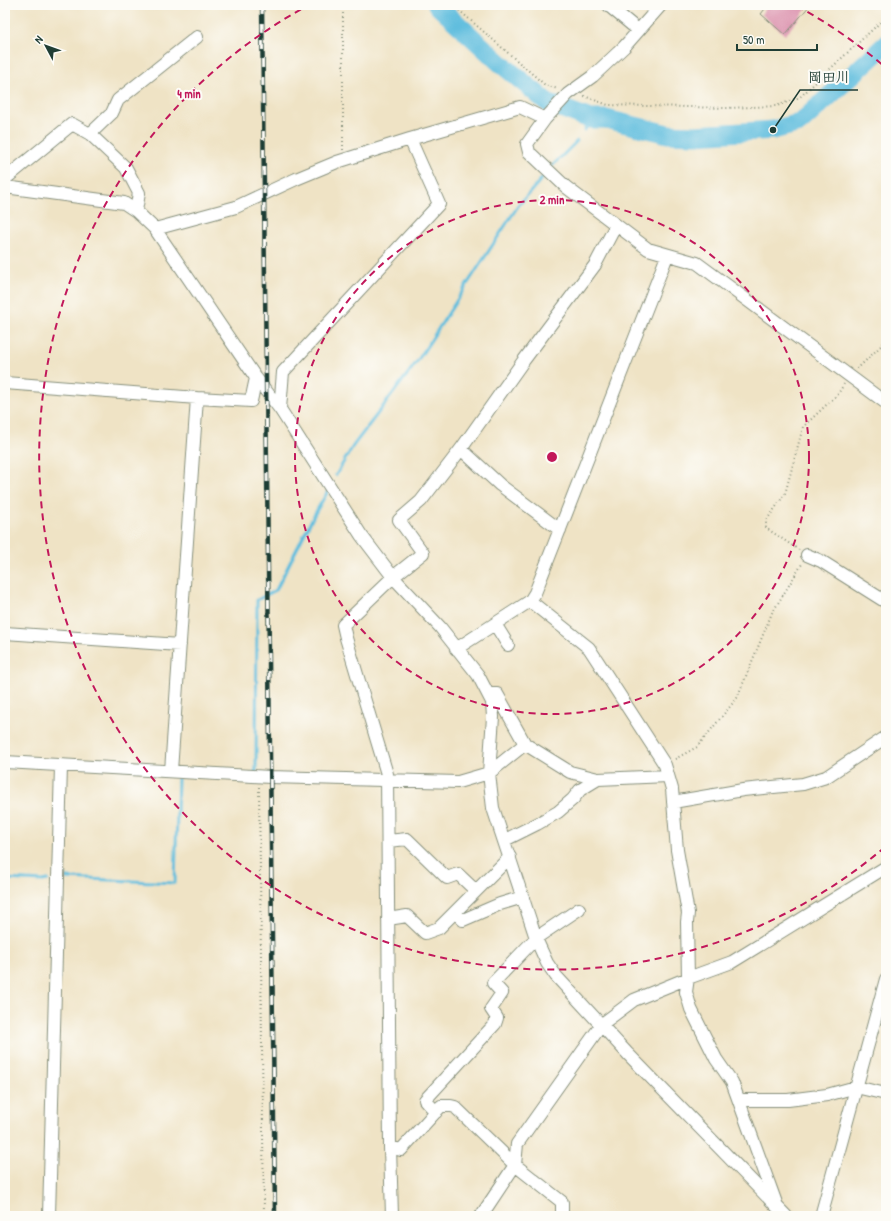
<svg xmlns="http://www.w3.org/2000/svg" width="891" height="1221" viewBox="0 0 891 1221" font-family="'Patrick Hand','Klee One',sans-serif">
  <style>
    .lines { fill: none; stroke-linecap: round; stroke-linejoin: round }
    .stream { stroke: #60bede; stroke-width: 3 }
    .river { stroke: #60bede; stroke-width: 19 }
    .building { fill: #dd95b0 }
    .minor-casing { stroke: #87907c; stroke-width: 14 }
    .path { stroke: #87907c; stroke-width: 2; stroke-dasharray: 1 3; stroke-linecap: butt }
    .minor { stroke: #fff; stroke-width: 12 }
    .rail-casing { stroke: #1f3d34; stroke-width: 4.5 }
    .rail { stroke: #fdfcf7; stroke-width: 3; stroke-dasharray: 9; stroke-linecap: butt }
    .ring { fill: none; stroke: #c2185b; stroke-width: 2; stroke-dasharray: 7 5 }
    .centre { fill: #c2185b; stroke: #fdfcf7; stroke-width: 2 }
    .ring-label { font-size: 12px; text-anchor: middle; font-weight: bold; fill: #c2185b; stroke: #fdfcf7; stroke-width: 4; stroke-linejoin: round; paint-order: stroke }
    .leader { fill: none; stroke: #1f3d34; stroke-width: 1.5 }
    .callout-dot { fill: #1f3d34; stroke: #fdfcf7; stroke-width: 1.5 }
    .callout-label { font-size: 14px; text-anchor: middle; font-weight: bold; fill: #1f3d34; stroke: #fdfcf7; stroke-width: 4; stroke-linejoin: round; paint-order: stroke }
  </style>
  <rect width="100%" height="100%" fill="#fdfcf7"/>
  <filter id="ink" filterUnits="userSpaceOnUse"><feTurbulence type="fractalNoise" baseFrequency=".025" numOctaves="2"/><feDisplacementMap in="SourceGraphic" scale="8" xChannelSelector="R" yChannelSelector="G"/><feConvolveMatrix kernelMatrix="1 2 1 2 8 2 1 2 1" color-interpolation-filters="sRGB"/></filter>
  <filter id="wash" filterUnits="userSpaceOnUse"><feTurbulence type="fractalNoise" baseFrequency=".012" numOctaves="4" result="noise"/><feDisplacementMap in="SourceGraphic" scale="16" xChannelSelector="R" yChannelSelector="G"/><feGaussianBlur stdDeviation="0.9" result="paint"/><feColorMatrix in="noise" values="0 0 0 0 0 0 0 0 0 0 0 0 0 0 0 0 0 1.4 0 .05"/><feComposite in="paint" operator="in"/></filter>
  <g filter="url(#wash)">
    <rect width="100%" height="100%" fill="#efe3c5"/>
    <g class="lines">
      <path class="stream" d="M585,130L590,119
        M552,166L577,141
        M336,475L353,446L416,363L518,206L544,176
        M254,772H256L257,600L276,590L314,515L328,491
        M66,878L175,883L178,778
        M5,879L43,881L48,880"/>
      <path class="river" d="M437,5L499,62L548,103L590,119H606L668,134L696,135L773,130L800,123L886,44"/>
    </g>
    <g id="blocks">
      <path class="building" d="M768,5H810L785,35L761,14Z"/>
    </g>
  </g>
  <g filter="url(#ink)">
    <use href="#blocks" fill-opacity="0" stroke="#87907c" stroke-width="1"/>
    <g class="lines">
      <g class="minor-casing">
        <path id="minor" d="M609,5V6L638,30
          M661,5L624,47L593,76L568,94L545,119L527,144L529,152L566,187L648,249L697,263L886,403
          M90,134L112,113L118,100L197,37
          M5,179L72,124L90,134L126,168L139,193L136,211
          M5,187L124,203L136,211L155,229L256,378L280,409L361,535L393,577L440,627L478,675L492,702L493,717L489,773L493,808L537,941L547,963L556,976L628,1054L786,1216
          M155,229L236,207L296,179L337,162L410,139L520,107L545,119
          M5,383L197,398L251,401L256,378
          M280,409L283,372L439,204L410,139
          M461,449L500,485L560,530
          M807,555L821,561L886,602
          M530,601L589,648L665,765L672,789L677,850L688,913L687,922L688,978L686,992L691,1009L716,1059L732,1082L776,1203
          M495,624L508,645
          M5,633L180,645
          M456,649L530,601L535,593L667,256
          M488,694H497L525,744
          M5,762L270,777L458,782L489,773L525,744L570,772L598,779L668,776
          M171,771L197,398
          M673,802L743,790L803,784L826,777L886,737
          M505,840L537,824L558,812L573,799L580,790L598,779
          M388,841L407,839L447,878L458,874L476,891
          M455,912L463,920L500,904L523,897
          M388,919L407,916L425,933L439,928L510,857
          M739,1100H788L827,1095L856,1087L886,1094
          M436,1112L425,1100L495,1024L497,1018L491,1009L502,993L493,983L536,938L579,909
          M390,1147L401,1150L441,1106H451L455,1107L515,1165L562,1202V1216
          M49,1216L61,766
          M392,1216L390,1147L387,774L346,638L343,625L393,577L423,553L399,520L421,501L461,449L524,360L595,265L616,225
          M481,1216L515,1165L517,1144L602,1024L634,1000L688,978L732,962L886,867
          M821,1216L886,979"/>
      </g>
      <path class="path" d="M343,5V150
        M453,5L545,85L558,89
        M584,96L608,105L727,108L777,106L800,97L886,17
        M857,369L886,341
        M799,550L766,528V521L785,494L803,427L838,394L844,384
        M675,759L697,747L737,698L772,613L802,564
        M259,787L264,1216"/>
      <use href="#minor" class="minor"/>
      <g class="rail-casing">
        <path id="rail" d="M262,5L275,1216"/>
      </g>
      <use href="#rail" class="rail"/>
    </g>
  </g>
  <g class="ring">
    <circle cx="552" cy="457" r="257"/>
    <path d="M885 847A513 513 0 1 1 307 6M797 6A513 513 0 0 1 885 67"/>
  </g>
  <circle cx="552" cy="457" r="6" class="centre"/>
  <g class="ring-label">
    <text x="189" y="98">4 min</text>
    <text x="552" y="204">2 min</text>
  </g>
  <path class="leader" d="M773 130L800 90H858"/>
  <circle class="callout-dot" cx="773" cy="130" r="4"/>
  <g class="callout-label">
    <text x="829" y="82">岡田川</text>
  </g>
  <rect width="891" height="1221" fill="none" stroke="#fdfcf7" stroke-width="20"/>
  <g transform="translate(46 46) rotate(311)" stroke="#fdfcf7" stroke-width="3" paint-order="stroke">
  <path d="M0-3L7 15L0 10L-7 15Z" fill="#1f3d34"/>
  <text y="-6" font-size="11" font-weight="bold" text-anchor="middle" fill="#1f3d34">N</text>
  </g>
  <path d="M737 44v6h80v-6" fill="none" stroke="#1f3d34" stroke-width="2"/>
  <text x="743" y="44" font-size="12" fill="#1f3d34" stroke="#fdfcf7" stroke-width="3" paint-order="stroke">50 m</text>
</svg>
